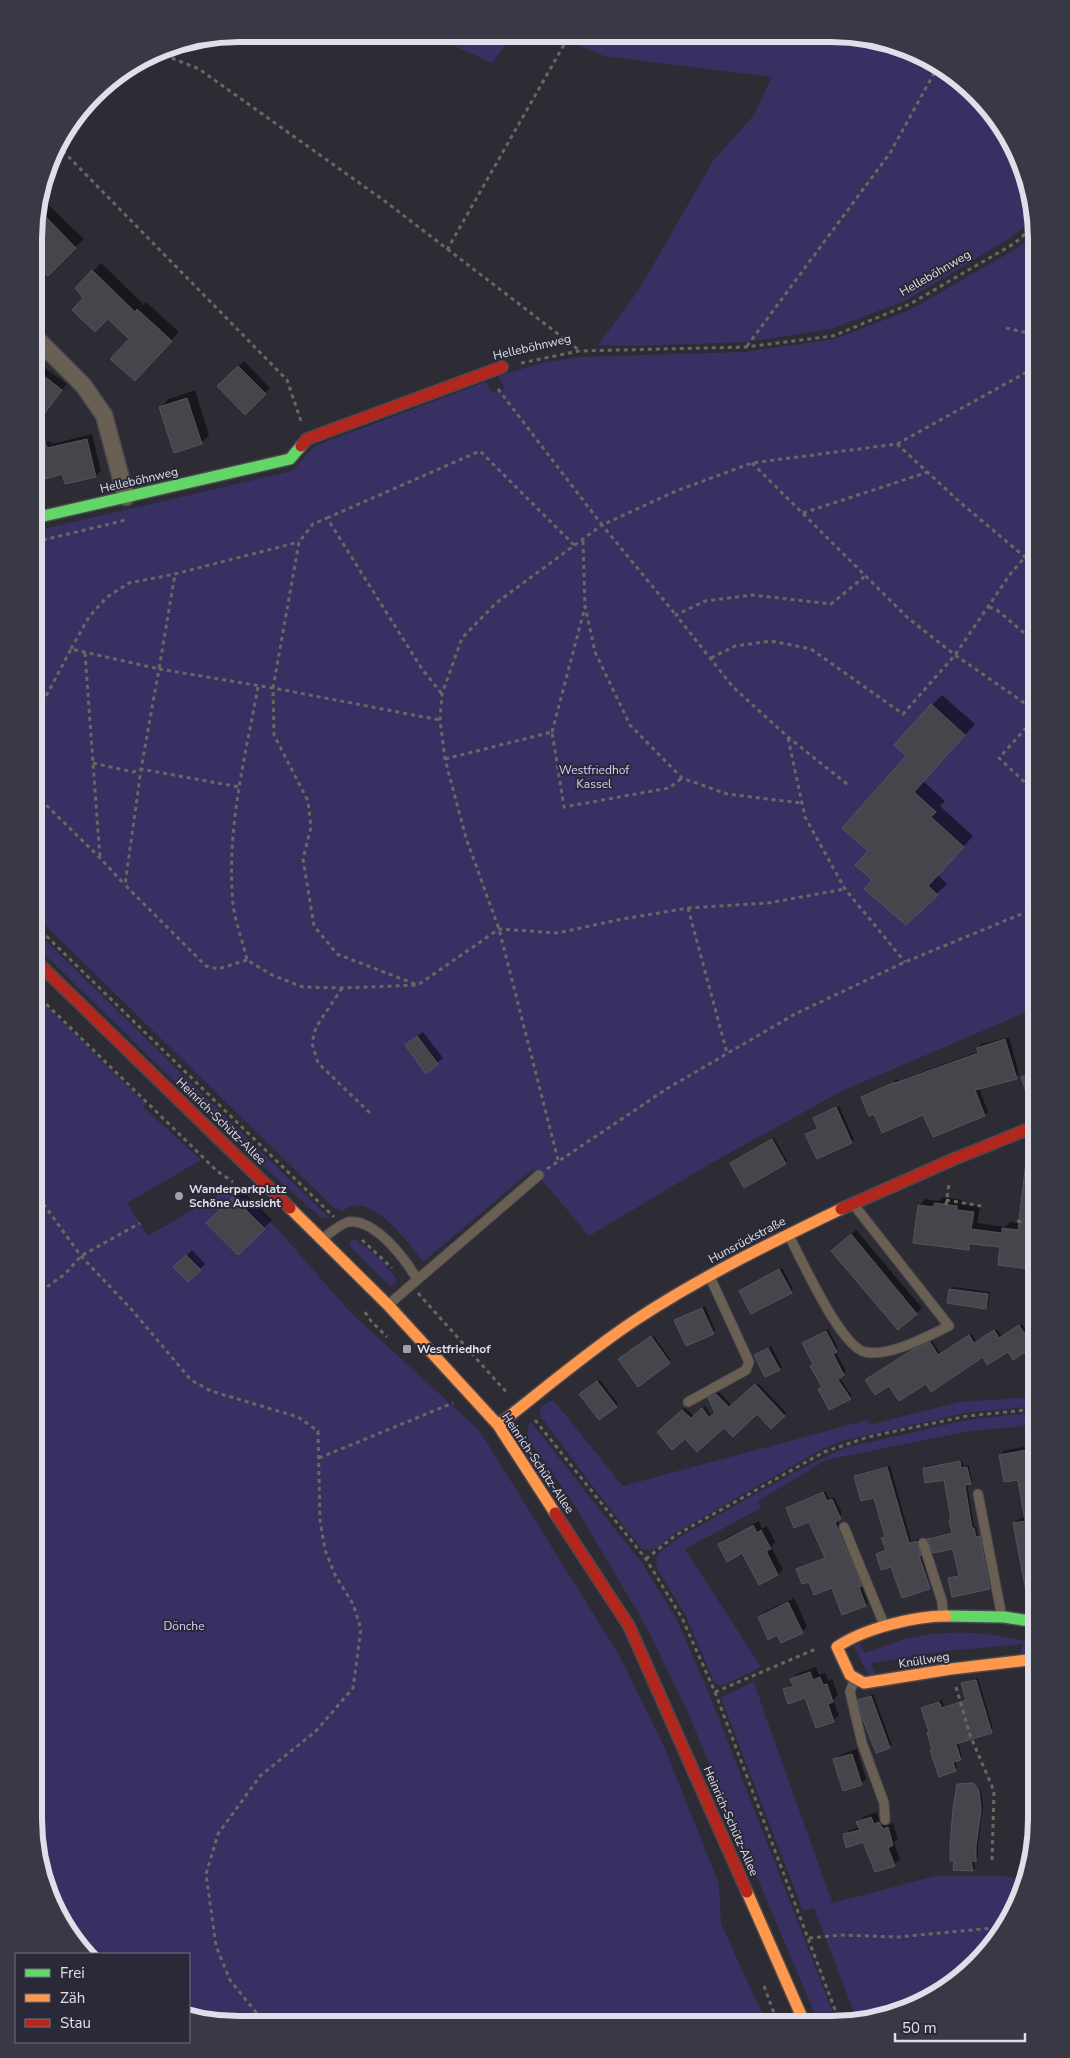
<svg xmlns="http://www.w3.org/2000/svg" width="1070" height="2058" viewBox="0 0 1070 2058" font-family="'Nunito Sans',sans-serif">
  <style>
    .green { fill: #383063 }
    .shadow { fill: #0007 }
    .building { fill: #46454c; stroke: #55555b }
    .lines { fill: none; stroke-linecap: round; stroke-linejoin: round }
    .lane-casing { stroke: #4a4950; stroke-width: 11 }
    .street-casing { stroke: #4a4950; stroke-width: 19 }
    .fast-casing { stroke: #4a4950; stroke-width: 14 }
    .slow-casing { stroke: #4a4950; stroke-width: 14 }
    .jam-casing { stroke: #4a4950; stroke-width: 14 }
    .path { stroke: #6d6660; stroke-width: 3; stroke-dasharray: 4 4; stroke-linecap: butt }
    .lane { stroke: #6a5f53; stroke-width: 9 }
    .street { stroke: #6a5f53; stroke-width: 16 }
    .fast { stroke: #63d668; stroke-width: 11 }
    .slow { stroke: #ff974d; stroke-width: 11 }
    .jam { stroke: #b3261e; stroke-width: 11 }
    .poi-dot { fill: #a1a0aa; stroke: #2a2937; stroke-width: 2 }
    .labels { text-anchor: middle; stroke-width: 4; stroke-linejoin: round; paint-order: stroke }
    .street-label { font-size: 12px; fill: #e0dfe9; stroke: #2a2937 }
    .park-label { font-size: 12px; fill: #d4d1fe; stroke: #2a2937 }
    .poi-label { font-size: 12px; font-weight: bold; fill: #e0dfe9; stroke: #2a2937; text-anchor: start }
    .rim { fill: none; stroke: #e0dfe9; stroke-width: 6 }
  </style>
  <rect width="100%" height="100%" fill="#2d2c34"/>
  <path class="green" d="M447,35H510L506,45L492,63L450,44Z
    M566,36L870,38L921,55L966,85L1001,125L1025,174L1033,219L1012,237L907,300L831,329L747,342L635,346L598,345L640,288L713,161L754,115L772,77L604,56L564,39Z
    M1035,234L1036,1008L842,1091L713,1162L589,1236L533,1169L423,1262C410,1244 369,1188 343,1211L334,1208L35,915V531L292,471L315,446L485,382L492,392L505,389L498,376L542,363L579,357L744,352L834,339L910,310L1019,247Z
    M35,930L330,1219L320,1217L243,1148L35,945Z
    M35,995L146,1104L143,1107L201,1160L127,1203L148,1236L230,1188L244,1195L281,1233L350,1312L479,1430L619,1655L663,1744L719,1884L721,1924L767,2024L212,2022L189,2016V1954H87L69,1933L45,1884L34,1818Z
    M353,1240H357L383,1262L397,1279L395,1284L390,1286L350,1246V1242Z
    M1036,1397V1406L965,1413L842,1441L822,1449L674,1534C665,1541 654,1555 642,1549L594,1488L539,1414L542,1406L553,1400L623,1486L867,1420L870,1425L959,1402Z
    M1036,1412V1425L970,1431L826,1460L758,1501L761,1508L685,1549L761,1667L722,1686L717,1685L714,1682L686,1616L657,1569L656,1559L660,1552L678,1538L791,1474L844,1448L967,1420Z
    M530,1421L642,1563L677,1620L710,1696L837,2023L819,2024L685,1706L647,1628L572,1501L529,1440L527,1432Z
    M1028,1628L1036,1630V1652L1021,1654L1023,1644L946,1651L871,1663L875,1675L868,1674L854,1647L859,1643L865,1653C878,1649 892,1643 905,1639C944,1629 985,1631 1024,1641Z
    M754,1681L765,1715L832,1902L828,1904L936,1876H1004L1025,1880L1021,1897L994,1944L945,1989L925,1999L855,2015L814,1908L803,1911L721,1698Z"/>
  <path class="shadow" d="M40,197L84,239L48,274L43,249L35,241V213Z
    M101,263L144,305L146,302L179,332L143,371L131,339L85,298L77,288Z
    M244,361L270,388L245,413L218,386Z
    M37,362L67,384L44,412L35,406V364Z
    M195,390L209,435L201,443L161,407L169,399Z
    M92,434L101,471L95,476L63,472L35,446L51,441L52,444Z
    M942,695L975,724L923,781L945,801L940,806L973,836L938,875L947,884L906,924L874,880L870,851L908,756L932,705Z
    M423,1032L443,1058L426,1072L411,1040Z
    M1009,1037L1019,1074L1016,1078L979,1088L988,1112L984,1115L874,1112L862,1097L866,1094L898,1079V1081L979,1051L978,1048L981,1044Z
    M839,1106L854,1140L817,1158L807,1135L819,1128L817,1116Z
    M774,1138L787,1161L785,1163L734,1161Z
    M1036,1155V1269L1001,1246L974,1243L968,1249L919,1206L925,1199L939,1201L942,1197L963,1200L962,1204L980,1206L977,1223L1005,1227L1010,1222L1020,1223Z
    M242,1190L272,1220L238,1253L208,1223Z
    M856,1230L922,1308L898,1329L832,1251Z
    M192,1250L205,1264L188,1281L175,1267Z
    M782,1268L793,1289L791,1292L741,1291Z
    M953,1287L990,1292L988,1305L986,1308L950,1289Z
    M705,1306L715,1330L713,1333L678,1318Z
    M1022,1324L1035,1344L1032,1346L983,1355L927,1382L890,1384L869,1378L916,1348L932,1341L940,1353L972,1334L976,1341L997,1329L1002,1337Z
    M828,1329L838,1348L835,1351L846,1371L839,1377L852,1396L830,1409L814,1363L804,1343Z
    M653,1335L671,1360L669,1362L622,1357Z
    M771,1346L782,1367L766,1375L755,1355Z
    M600,1380L618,1404L616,1406L582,1394Z
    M758,1383L786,1413L771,1427L757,1412L724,1426L685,1437L659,1432L685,1408L694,1416L705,1406L712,1416L717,1413L710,1398L719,1392L732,1406Z
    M1036,1445V1605H1025L1026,1586L1014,1523L1019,1519L1026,1517L1019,1479L1000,1455L1005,1450Z
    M962,1460L963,1466L969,1465L972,1481L967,1484L974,1527L976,1526L978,1536L982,1535L992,1586L990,1588L950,1579L960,1575L954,1548L929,1539L931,1537L953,1532L952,1518L945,1479L924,1468L926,1466Z
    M890,1466L911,1541L919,1539L921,1553L931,1586L918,1550L892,1565L878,1554L887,1549L875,1496L856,1477L858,1474Z
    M825,1491L829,1499L834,1497L841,1511V1516L837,1519L863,1583L861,1585L868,1603L865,1605L833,1586L810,1580L798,1569L826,1557L810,1520L787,1508Z
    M759,1521L762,1529L767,1526L775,1542L771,1547L783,1569L778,1574L760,1583L743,1552L719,1544L724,1539Z
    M794,1598L807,1626L802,1632L759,1618L764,1612Z
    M816,1667L819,1675L826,1673L828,1681L832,1679L838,1695L833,1700L839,1715L833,1720L806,1697L784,1690L793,1683L792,1679L797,1674Z
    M978,1678L993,1729L958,1742L962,1756L955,1760L957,1768L955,1770L933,1748L930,1731L922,1708L942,1700L944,1707L967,1699L963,1684Z
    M873,1694L892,1745L877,1752L860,1700Z
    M1031,1694H1036V1782H1032L1029,1758L1031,1740L1029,1723L1031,1721L1028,1696Z
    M857,1749L866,1779L861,1784L835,1760L840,1755Z
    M960,1784L981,1789L983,1807L978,1843V1857L973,1860L975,1868L973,1870L956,1860Z
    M876,1812L879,1819L885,1818L888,1825L893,1823L898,1839L894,1843L900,1859L894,1864L864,1841L845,1835L850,1830L860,1827L858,1822L863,1817Z"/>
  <path class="building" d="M46,217L76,248L48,276L35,263V255L42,249L35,243V227Z
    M92,270L135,312L137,309L172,341L135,381L110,359L129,339L108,319L95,332L72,310L83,298L75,288Z
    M238,366L266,394L245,415L217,386Z
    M35,369L62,390L44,414L35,407Z
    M187,398L202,444L174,453L159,407Z
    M35,422H39L47,448L87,439L96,477L65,484L62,474L35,482Z
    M931,704L965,735L914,792L936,812L931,817L964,847L928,886L938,895L906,925L864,889L872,880L855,865L868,851L842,828L906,756L894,745Z
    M417,1036L438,1064L426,1074L405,1045Z
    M1005,1039L1017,1079L975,1090L985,1116L933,1137L923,1115L882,1133L874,1114L869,1116L861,1097L894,1082L895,1083L978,1053L977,1048Z
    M1036,1072V1113H1033L1021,1077Z
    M836,1107L852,1143L817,1159L805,1134L818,1129L813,1118Z
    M772,1139L786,1164L744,1188L730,1163Z
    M1027,1152H1036V1203L1033,1227L1036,1228V1270L998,1265L1000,1247L970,1244L969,1250L913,1243L918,1205L933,1207L935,1203L957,1206V1210L974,1212L971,1229L1002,1233V1228L1018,1230Z
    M233,1197L265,1229L238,1255L206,1223Z
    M851,1234L917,1314L898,1330L831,1251Z
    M186,1255L201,1270L188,1282L173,1267Z
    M779,1269L792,1293L751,1314L739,1291Z
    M949,1289L988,1294L986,1309L947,1303Z
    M702,1308L714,1334L686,1346L674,1320Z
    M1019,1325L1033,1347L1013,1360L1008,1352L987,1365L983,1357L931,1392L926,1384L899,1401L889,1386L875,1395L865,1380L912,1350L930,1342L938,1355L969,1335L974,1343L994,1330L999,1338Z
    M826,1331L837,1352L833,1354L844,1375L838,1380L851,1399L829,1410L818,1389L822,1387L810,1366L813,1364L802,1343Z
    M651,1336L670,1363L638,1387L618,1359Z
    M768,1348L780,1370L765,1377L754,1355Z
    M597,1381L617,1407L599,1420L579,1394Z
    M755,1384L785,1416L771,1429L757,1414L733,1437L724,1428L697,1452L685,1439L672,1450L657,1432L682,1410L691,1418L702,1408L709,1417L715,1413L708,1398L716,1394L729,1407Z
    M1031,1449L1033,1460H1036V1607L1034,1608L1029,1607L1013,1523L1025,1521L1018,1480L1004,1482L999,1455Z
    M960,1461L961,1468L967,1467L971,1484L965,1485L972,1528H974L976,1537L980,1536L990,1589L952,1597L948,1578L959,1576L953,1549L933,1553L927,1539L952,1533L949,1520L951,1519L944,1480L925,1483L923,1468Z
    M887,1467L909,1543L917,1541L921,1556H919L930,1589L902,1598L891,1567L881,1570L876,1554L886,1550L881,1538L885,1537L874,1498L861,1501L854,1476Z
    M823,1492L827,1501L832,1499L841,1519L835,1522L862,1586L859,1587L866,1606L842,1615L832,1588L814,1595L809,1582L802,1584L796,1569L825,1558L809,1522L794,1528L786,1508Z
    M753,1525L757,1533L761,1530L771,1549L766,1551L778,1575L759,1585L742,1553L727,1562L718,1544Z
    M788,1602L803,1633L781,1643L777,1635L768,1640L758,1617Z
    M810,1672L813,1680L820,1677L823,1685L827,1684L833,1702L828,1704L834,1722L816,1728L805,1698L788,1704L783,1689L793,1686L790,1679Z
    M976,1680L992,1733L956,1744L961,1760L953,1762L956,1771L939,1777L930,1750L932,1749L927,1733L929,1732L921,1708L939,1702L942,1708L966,1700L961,1683Z
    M871,1696L890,1748L876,1753L862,1717L858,1700Z
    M852,1754L862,1785L843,1791L833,1759Z
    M973,1783L979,1790L981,1810L976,1846V1861H971L973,1871L953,1870L954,1861H950V1845L953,1809L957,1784Z
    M871,1817L874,1824L879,1822L883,1829L888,1827L893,1845L888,1848L895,1866L875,1872L863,1842L846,1848L843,1834L860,1830L856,1822Z"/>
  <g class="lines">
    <g class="lane-casing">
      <path id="lane" d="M788,1234C801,1258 840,1346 865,1352C890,1357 928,1336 949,1326L854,1205
        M322,1239C329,1234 340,1224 348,1222C375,1218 405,1259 417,1279
        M388,1305L539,1175
        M688,1402L746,1370L749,1362L710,1277
        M978,1494L1002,1617
        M844,1527L885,1627
        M923,1543L942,1601L943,1616
        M855,1678L850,1692L862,1743L884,1803L885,1820"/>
    </g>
    <g class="street-casing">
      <path id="street" d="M35,337L83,385L104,415L126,497"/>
    </g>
    <g class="fast-casing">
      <path id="fast" d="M35,518L290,459L301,446
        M946,1616L1004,1617L1036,1622"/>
    </g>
    <g class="slow-casing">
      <path id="slow" d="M290,1208L388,1305L498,1425L555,1513
        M498,1425C543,1390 586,1353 634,1321C699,1278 770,1243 841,1209
        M946,1616C914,1616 863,1629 837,1647L850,1675L864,1683L951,1669L1036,1659
        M747,1892L805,2024"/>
    </g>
    <g class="jam-casing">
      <path id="jam" d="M301,446L307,439L502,367
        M35,960L290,1208
        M841,1209L954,1159L1036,1126
        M555,1513L629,1626L747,1892"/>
    </g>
    <path class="path" d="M157,52L199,69L386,202L579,350
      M57,145L287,380L301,421
      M447,250L569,36
      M1006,328L1032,334L1036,346
      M747,346L890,153L938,66
      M521,363L579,351L746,347L833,336L910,304L1015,243L1034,226
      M498,389L602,525L676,491L752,463L897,444L1036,367
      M897,444L962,504L1025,557L1036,549
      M752,463L908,618L955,655L1036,711
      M803,513L928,472
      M327,518L480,451L575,546
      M583,541L585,606L595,652L630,725L682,778L727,794L801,803
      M35,542L126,520
      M989,607L997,610L1036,643
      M71,649L89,617L107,597L129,583L175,574L299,542
      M85,653L100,858
      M711,658L735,646L771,641L811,649L903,714L955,655L1011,573L1025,557L1036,567
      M258,687C245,758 226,830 233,904C235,922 243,942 247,960L272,975L303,987L342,988L418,985L499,929L558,933L617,920L688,908L768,903L845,889
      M35,717L71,649L159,669L175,574
      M552,732L585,607
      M788,738L805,817L845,889L905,962
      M445,759L552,732L564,807L669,788L682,778
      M93,763L133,772L141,769L239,787
      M847,784L788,737L733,687L676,615L705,601L752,595L831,604L864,577
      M1036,793L999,758L1036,717
      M35,794L100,858L125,885
      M688,908L727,1053
      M35,925L334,1217
      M247,960L218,969L206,966L125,885L141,769L159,669L273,688L440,720
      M415,984L337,954L314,926L303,859L311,827L308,801L274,735L273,688L299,542L313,524L327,518L422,669L442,694
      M342,988L316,1027L312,1043L318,1063L370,1113
      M35,993L217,1171L233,1182
      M558,1160L499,929L466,838L445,759L440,720L442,694L462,638L496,603L602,525L676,615
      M547,1169L668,1088L795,1014L905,962L1036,908
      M34,1191L81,1256L132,1310L191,1380L211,1391L298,1417L318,1431L320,1520L325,1550L335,1575L353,1604L361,1629L353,1688L316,1731L260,1776L218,1834L206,1874L216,1946L230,1980L263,2021L268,2023
      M946,1200L981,1206
      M946,1205L949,1184
      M1017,1221L1036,1223
      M362,1240L392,1268
      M418,1293L507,1393
      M34,1296L65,1274L81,1256L140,1223
      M365,1312L371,1321L387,1337
      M535,1420L646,1559L682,1618L715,1692L840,2023
      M319,1458L453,1403
      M646,1559L676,1535L824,1452L868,1437L967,1416L1036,1409
      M956,1687L970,1735L994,1791L992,1861
      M715,1692L818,1648
      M809,1938L841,1935L898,1937L1004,1927
      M764,1986L778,2024"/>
    <use href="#lane" class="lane"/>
    <use href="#street" class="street"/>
    <use href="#fast" class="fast"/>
    <use href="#slow" class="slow"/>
    <use href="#jam" class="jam"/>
  </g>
  <g class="poi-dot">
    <circle cx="179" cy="1196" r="5"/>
    <rect x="402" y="1344" width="10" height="10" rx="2.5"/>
  </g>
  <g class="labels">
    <g class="street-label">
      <text transform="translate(935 273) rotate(-30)" y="4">Helleböhnweg</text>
      <text transform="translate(532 347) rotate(-13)" y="4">Helleböhnweg</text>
      <text transform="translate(139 480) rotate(-13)" y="4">Helleböhnweg</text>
      <text transform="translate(221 1121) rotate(44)" y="4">Heinrich-Schütz-Allee</text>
      <text transform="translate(747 1240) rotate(-28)" y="4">Hunsrückstraße</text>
      <text transform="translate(538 1463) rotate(56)" y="4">Heinrich-Schütz-Allee</text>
      <text transform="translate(924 1660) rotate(-9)" y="4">Knüllweg</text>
      <text transform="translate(731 1821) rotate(66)" y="4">Heinrich-Schütz-Allee</text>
    </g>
    <g class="park-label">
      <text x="594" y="774">Westfriedhof<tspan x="594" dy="14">Kassel</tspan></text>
      <text x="184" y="1630">Dönche</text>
    </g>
    <g class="poi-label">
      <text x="189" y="1193">Wanderparkplatz<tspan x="189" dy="14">Schöne Aussicht</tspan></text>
      <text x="417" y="1353">Westfriedhof</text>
    </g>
  </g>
  <path d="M0 0H1070V2058H0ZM239 42H831A197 197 0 0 1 1028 239V1819A197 197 0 0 1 831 2016H239A197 197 0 0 1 42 1819V239A197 197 0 0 1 239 42Z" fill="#393845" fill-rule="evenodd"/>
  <path class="rim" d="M239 42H831A197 197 0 0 1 1028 239V1819A197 197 0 0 1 831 2016H239A197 197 0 0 1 42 1819V239A197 197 0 0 1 239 42Z"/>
  <rect x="15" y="1953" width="175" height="90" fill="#2a2937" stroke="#73727e"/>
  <rect x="25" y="1969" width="25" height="8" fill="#63d668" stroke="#73727e"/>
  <text x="60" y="1978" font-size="15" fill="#e0dfe9">Frei</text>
  <rect x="25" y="1994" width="25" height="8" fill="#ff974d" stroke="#73727e"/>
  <text x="60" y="2003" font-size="15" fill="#e0dfe9">Zäh</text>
  <rect x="25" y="2019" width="25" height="8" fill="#b3261e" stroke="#73727e"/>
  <text x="60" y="2028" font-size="15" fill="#e0dfe9">Stau</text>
  <path d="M895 2033v8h130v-8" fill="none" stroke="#e0dfe9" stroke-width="2.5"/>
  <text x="902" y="2033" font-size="15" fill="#e0dfe9" stroke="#2a2937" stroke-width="4" paint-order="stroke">50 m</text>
</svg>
